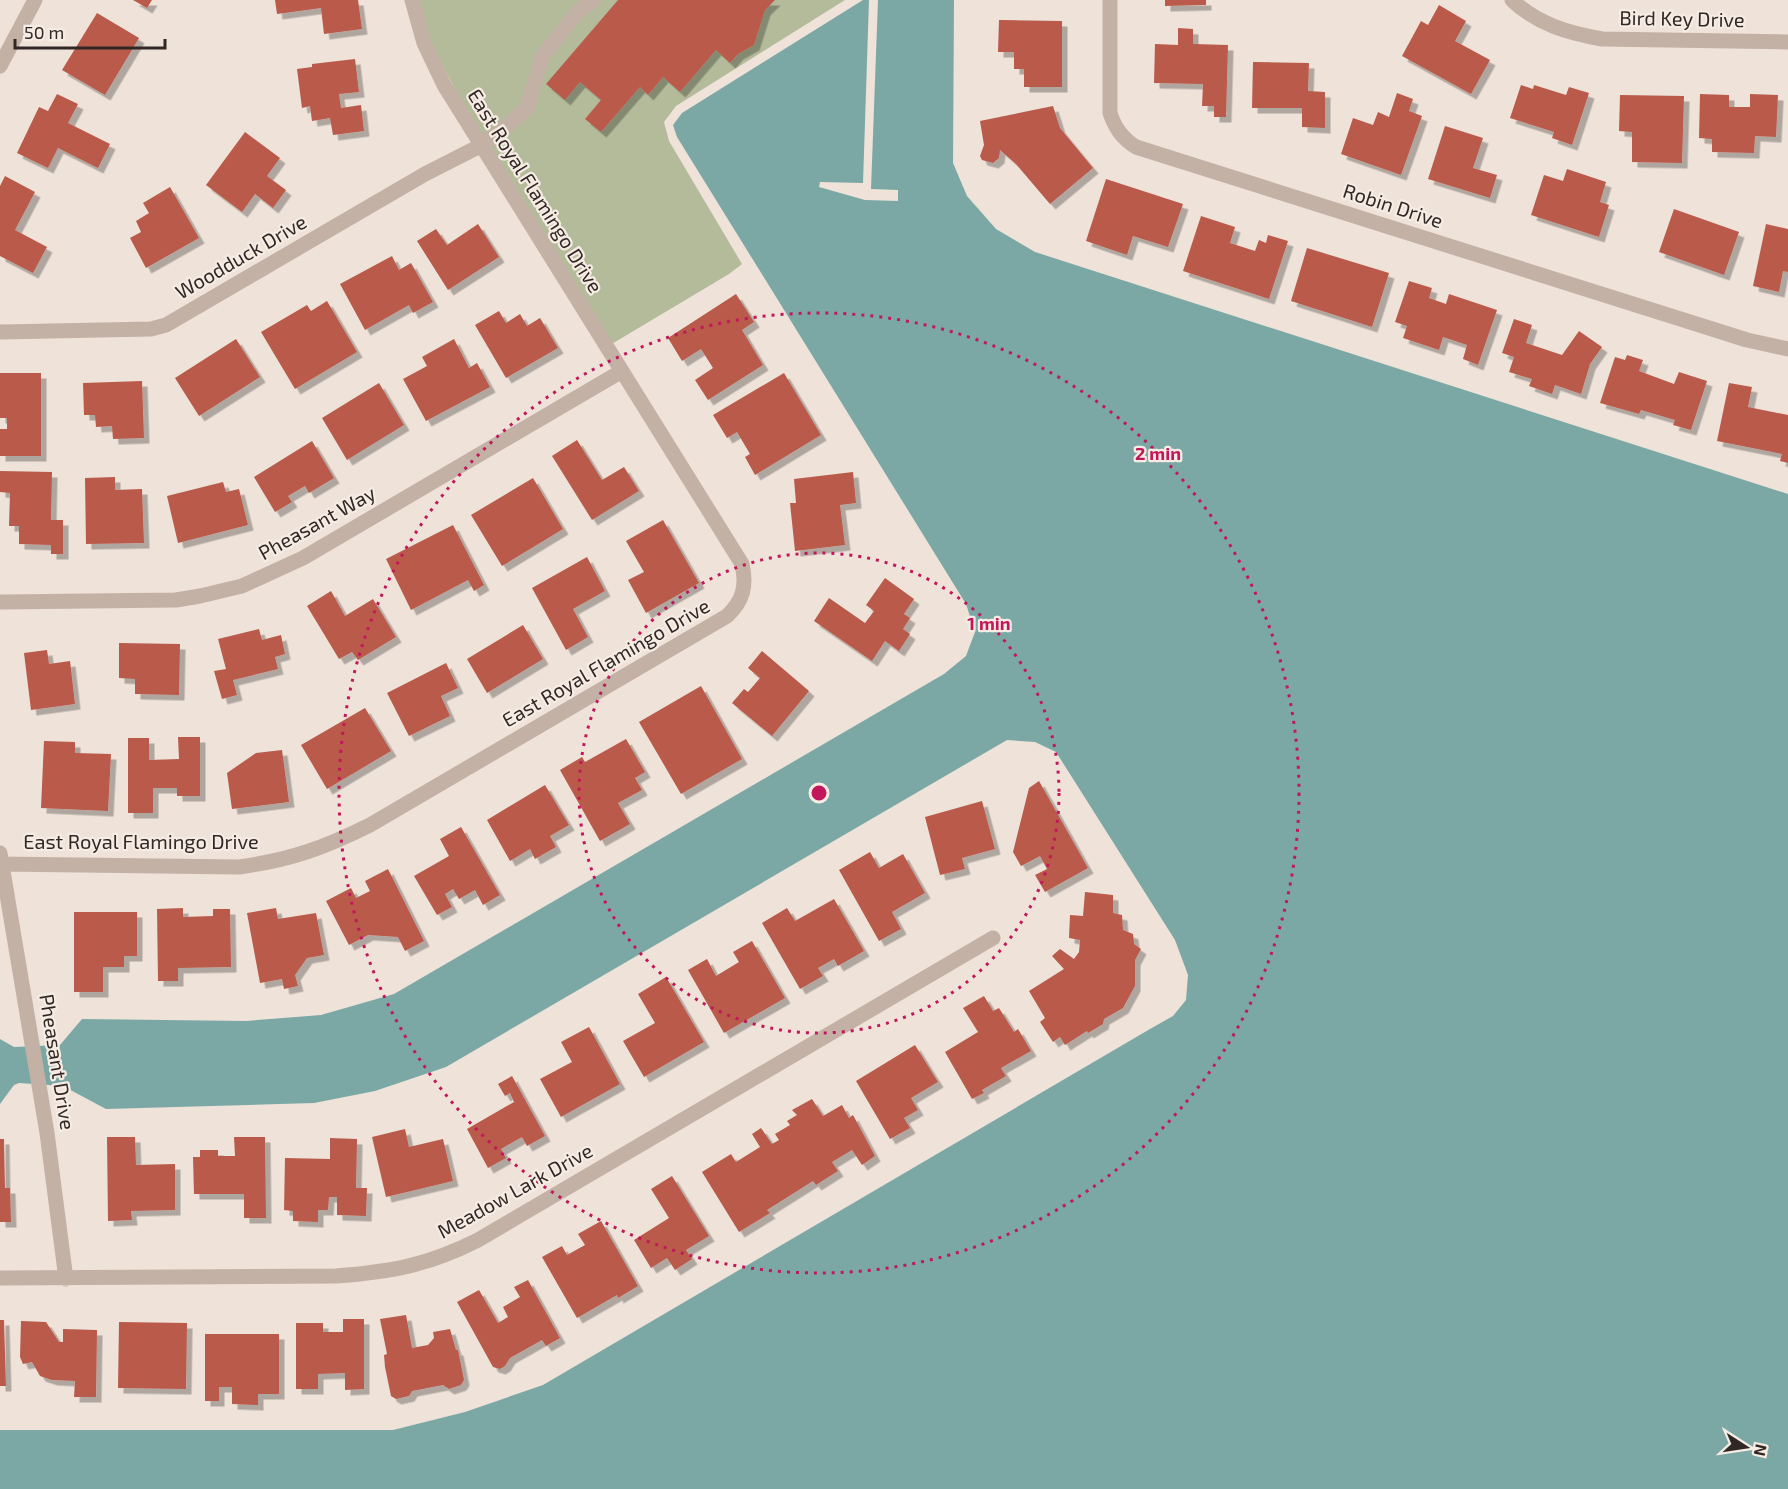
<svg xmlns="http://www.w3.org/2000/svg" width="1788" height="1489" viewBox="0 0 1788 1489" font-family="'Exo 2',sans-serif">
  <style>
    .green { fill: #b4bb9a }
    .water { fill: #7ba8a5 }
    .pier { fill: #eee2d9 }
    .building { fill: #b95a4b; filter: url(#shadow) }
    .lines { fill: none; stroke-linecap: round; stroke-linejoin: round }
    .minor { stroke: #c4b1a6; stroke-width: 15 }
    .ring { fill: none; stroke: #c2185b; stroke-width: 3; stroke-dasharray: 3 6 }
    .labels { text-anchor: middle; stroke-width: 4.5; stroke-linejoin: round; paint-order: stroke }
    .street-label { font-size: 20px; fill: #312826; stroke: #f6ece4 }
    .centre { fill: #c2185b; stroke: #f6ece4; stroke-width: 3 }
    .ring-label { font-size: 18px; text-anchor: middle; font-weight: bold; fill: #c2185b; stroke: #f6ece4; stroke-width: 4.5; stroke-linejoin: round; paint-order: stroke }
  </style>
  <defs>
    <filter id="shadow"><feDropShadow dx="5.5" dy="5.5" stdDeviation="0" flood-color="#0004"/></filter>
  </defs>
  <rect width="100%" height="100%" fill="#eee2d9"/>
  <path class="green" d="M408,0H845L676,106L664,122L669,141L742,264L729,274L605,348L494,163Z"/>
  <path class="water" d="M863,0H954L953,163L967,196L996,229L1035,252L1788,494V1489H0V1430H393L465,1412L543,1385L1150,1029L1173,1016L1186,1000L1188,975L1175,940L1056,752L1035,742L1007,740L446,1067L375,1091L314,1103L106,1109L63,1086L19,1083L14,1085L0,1104V1039L14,1047L60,1045L82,1019L246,1021L321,1015L394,994L944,674L966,656L975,632L966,604L677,137L673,125L682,113Z"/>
  <path class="pier" d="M869,0H878L871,189L898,190V201L865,200L819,187L820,182L863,183Z"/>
  <path class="building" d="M133,0H152L147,8Z
    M275,0H358L362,29L324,34L321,8L277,14Z
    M618,0H775L765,10L754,45L738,54L730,63L716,50L680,92L663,77L648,95L640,87L601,132L585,119L601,100L580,82L565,100L546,84Z
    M1165,0H1206V5L1165,6Z
    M1439,5L1466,21L1455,41L1490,60L1471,94L1402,56L1421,21L1428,25Z
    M97,13L139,38L105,95L62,70Z
    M999,20L1062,21V87H1024V69H1014V52H998Z
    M1178,28L1193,29V44L1228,45L1226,117H1214V106H1202L1203,84L1154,83L1155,44L1178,45Z
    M355,59L359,92L339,94L341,108L361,105L364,131L333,135L330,118L312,121L310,106L302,108L297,69L312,67V64Z
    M1253,62L1309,63L1308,91L1325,92V128L1302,127V108H1252Z
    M1521,85L1533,89L1534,85L1566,95L1569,87L1589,93L1572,145L1552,138L1554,132L1510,118Z
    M1397,93L1413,99L1409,111L1422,116L1401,175L1341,154L1353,118L1373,125L1378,112L1389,117Z
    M57,94L78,104L68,123L110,144L98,168L58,148L48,168L17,153L39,107L48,111Z
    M1700,94L1729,95V107H1750V94L1778,95L1776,137L1755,136L1754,153L1712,152V139L1699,138Z
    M1620,95L1684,96L1682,163L1632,162V132L1619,131Z
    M1053,106L1060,128L1093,168L1050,204L1016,164L1000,150L999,158L993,163L982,160L980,156L984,145L980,121Z
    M1445,126L1483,138L1473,168L1497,175L1490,198L1428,179Z
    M245,132L280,158L267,176L286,190L273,208L255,194L242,212L206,185Z
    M1567,169L1606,182L1600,202L1609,205L1599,237L1531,215L1544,175L1563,181Z
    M5,176L35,192L15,230L47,247L33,273L0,256V186Z
    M1106,179L1183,204L1168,247L1133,236L1127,255L1086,241Z
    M170,187L199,238L146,268L130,238L141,232L136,221L149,213L143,203Z
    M1674,209L1739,232L1724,275L1659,252Z
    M1201,216L1235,227L1230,243L1255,251L1259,240L1266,243L1268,235L1288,241L1269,299L1183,271Z
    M478,224L499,257L448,290L417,241L436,229L447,245Z
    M1766,224L1788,229V272L1783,271L1779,292L1753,286Z
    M1307,248L1389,273L1372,327L1291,301Z
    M392,256L399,270L411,263L433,302L413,313L409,305L365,330L340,284Z
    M1409,281L1432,288L1429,298L1446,304L1449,294L1497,310L1478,365L1463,359L1467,345L1443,337L1439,350L1403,338L1407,326L1395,322Z
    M736,294L754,322L742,330L763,365L708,400L695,380L713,368L701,349L682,361L668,338Z
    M327,301L357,352L295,389L261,332L307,305L311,311Z
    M499,311L506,323L520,314L527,326L540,318L558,348L506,378L475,325Z
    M1514,319L1532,325L1526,343L1562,355L1579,331L1602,347L1590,364L1581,394L1555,385L1552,394L1529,386L1532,379L1509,372L1514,357L1502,353Z
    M236,339L260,377L199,416L175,378Z
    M454,339L469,368L477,363L490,387L426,421L403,379L427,366L422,357Z
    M1627,355L1643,360L1639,371L1674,384L1679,372L1707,381L1691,430L1673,425L1675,420L1641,410L1639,414L1600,403L1615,357L1625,360Z
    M0,373H41V456H0V429H7V418H0Z
    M784,373L821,435L755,475L745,457L750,454L737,432L727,438L713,415Z
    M142,381L144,438L113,439L112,426L96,427L95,415H84L83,383Z
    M379,383L404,425L347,460L322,418Z
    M1729,383L1752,387L1748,407L1788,415V463L1780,461L1782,454L1717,441Z
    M577,440L602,480L624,467L639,491L592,520L552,456Z
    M312,441L334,478L309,493L305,486L288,496L292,502L275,512L254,477Z
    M0,471L52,472L51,520H63V554H51V545L19,544V526H9L10,493L0,492Z
    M853,472L856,503L840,505L845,545L795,551L790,503H796L794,479Z
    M115,477V490L142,489L144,543L86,544L85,478Z
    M533,478L563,529L502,566L471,515Z
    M223,482L226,492L239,489L248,525L178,543L167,496Z
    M663,520L699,583L646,613L628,580L644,572L626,541Z
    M453,525L484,585L474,591L468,580L411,610L386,559Z
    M587,557L605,591L573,609L588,637L566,650L532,588Z
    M885,578L914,599L904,614L910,618L903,629L910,634L899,651L885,641L872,661L814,621L829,598L865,623L874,611L866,605Z
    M331,591L345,616L373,599L396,637L358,660L352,652L339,659L307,606Z
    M523,625L543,659L487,693L467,659Z
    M259,629L262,640L281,635L285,654L275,657L278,669L233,680L237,695L222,699L214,671L226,669L218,639Z
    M119,643L180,644L179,695L135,694V679L119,678Z
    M47,650L49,664L70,661L75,704L31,710L24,653Z
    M762,651L809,691L772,736L732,703L744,689L748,692L760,678L748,668Z
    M446,663L458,688L441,696L450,716L409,736L387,693Z
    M701,686L742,759L681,794L639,722Z
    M365,708L391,751L327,789L301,745Z
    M178,737H200V796H177V788H153V813H128V738H149V760L179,759Z
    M626,739L645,772L635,778L642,790L618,803L630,824L600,841L560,770L582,757L585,762Z
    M44,741L75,742V753L111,754L108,811L41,808Z
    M282,750L289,802L232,809L227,773L256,753Z
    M1039,781L1088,868L1045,892L1035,875L1047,869L1040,856L1021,866L1013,852L1029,788Z
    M545,785L569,825L550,836L556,847L535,859L530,849L510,861L487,820Z
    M982,801L995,849L962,858L965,869L940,875L925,817Z
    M461,827L500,895L483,905L475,890L459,899L453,889L445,894L452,907L437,915L414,876L449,856L440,839Z
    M870,852L879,868L903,854L925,893L892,912L901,929L879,941L839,870Z
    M388,869L424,941L405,951L398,937L368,935L349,945L326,901L351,888L356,898L370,891L365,881Z
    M1085,892L1113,895V913L1122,915L1123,930L1133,934L1134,944L1141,949L1135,960V986L1123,1008L1104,1019L1103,1024L1088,1033L1087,1031L1065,1045L1060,1037L1053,1042L1040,1022L1045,1018L1029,991L1064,969L1052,956L1060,949L1074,959L1079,952L1080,940L1069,938L1070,915L1083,916Z
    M834,899L864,951L838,966L834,959L818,968L823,976L800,989L762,923L787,908L795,921Z
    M183,908V917L213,916V909H230L231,967L178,968V981H158L157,909Z
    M276,908L278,919L316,913L324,955L307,958L295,975L298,986L284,989L282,979L260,983L247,913Z
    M74,912H137V956H124V967H103V992H74Z
    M752,941L785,998L724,1033L688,970L707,959L716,976L739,962L733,952Z
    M666,977L704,1042L644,1077L623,1041L655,1023L638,994Z
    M984,996L993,1011L999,1008L1014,1032L1018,1029L1031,1051L1001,1068L1006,1076L982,1090L984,1093L972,1099L945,1052L978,1032L963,1008Z
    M589,1027L620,1084L561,1117L540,1079L572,1062L561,1042Z
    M915,1045L938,1082L911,1098L918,1110L904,1118L910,1128L890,1139L856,1081Z
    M512,1076L545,1136L527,1146L522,1137L501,1149L506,1158L488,1168L467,1129L514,1102L510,1093L505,1096L498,1084Z
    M812,1099L823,1116L842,1105L849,1118L853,1115L875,1156L862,1165L852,1150L832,1162L838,1171L816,1185L813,1181L767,1210L770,1213L739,1232L702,1172L731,1154L736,1162L760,1147L752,1134L761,1128L772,1144L779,1140L775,1134L790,1125L787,1121L797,1115L792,1110Z
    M405,1129L409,1147L443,1139L453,1181L386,1197L372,1137Z
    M107,1137H135L136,1165L175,1164V1210L131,1211L132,1220L108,1221Z
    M234,1137H265L266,1218H244V1194H194L193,1157H200V1150H218V1156H235Z
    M330,1138L357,1139L356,1188H367L366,1216L337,1215V1197H329L328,1210H318V1222L293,1221V1211L284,1210L285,1158L330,1159Z
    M0,1139H4L5,1188H10L11,1222H0Z
    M672,1176L709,1236L686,1250L692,1259L675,1270L667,1258L651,1268L634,1240L669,1218L651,1189Z
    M601,1221L638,1286L618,1298L617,1295L577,1318L542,1257L562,1246L567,1255L585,1245L578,1234Z
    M528,1280L560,1338L546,1346L542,1340L510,1358L505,1366L500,1369L493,1367L457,1302L479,1290L498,1323L508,1317L503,1307L520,1297L514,1287Z
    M406,1315L412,1348L428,1345L434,1338L433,1332L450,1329L456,1350H458L464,1380L461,1385L449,1389L443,1385L412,1391L409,1396L396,1399L391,1396L385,1367L384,1355L387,1354L380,1319Z
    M343,1319H364V1389L345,1390V1373L318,1374V1389H296V1323H323V1332H343Z
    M0,1320H4L6,1386H0Z
    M21,1321L46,1322L59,1342H63V1329L97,1330L96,1397H74L75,1381L52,1380L40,1376L32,1362L23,1364L20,1357Z
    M119,1322L187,1323L186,1389L118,1388Z
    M205,1334H279V1394H258V1405L232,1404V1387H219V1401H205Z"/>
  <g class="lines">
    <path class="minor" d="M1110,0V113C1115,128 1122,138 1136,147L1747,340L1788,349
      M1512,0C1537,24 1568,33 1602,39L1788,42
      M0,66L35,0
      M0,332L151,329L166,325L425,174L482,145L507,126L527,108L543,55L579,11L593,0
      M0,602L176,600L200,596L242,586L303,558L622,371
      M0,853L47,1133L66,1279
      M0,864L239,867C290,860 324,848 370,825L727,616C743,601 747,586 742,564L444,85L424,43L412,0
      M0,1278L336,1276C391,1272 429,1265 478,1240L993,938"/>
  </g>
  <g class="ring">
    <circle cx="819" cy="793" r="240"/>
    <circle cx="819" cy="793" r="480"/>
  </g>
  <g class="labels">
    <g class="street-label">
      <text transform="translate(1682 19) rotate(1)" y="7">Bird Key Drive</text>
      <text transform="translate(535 191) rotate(58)" y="7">East Royal Flamingo Drive</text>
      <text transform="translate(1393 206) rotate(18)" y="7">Robin Drive</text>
      <text transform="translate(241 257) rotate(-30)" y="7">Woodduck Drive</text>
      <text transform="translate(317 523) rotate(-29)" y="7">Pheasant Way</text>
      <text transform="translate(606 663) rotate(-30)" y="7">East Royal Flamingo Drive</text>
      <text x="141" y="849">East Royal Flamingo Drive</text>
      <text transform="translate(57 1062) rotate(81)" y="7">Pheasant Drive</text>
      <text transform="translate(515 1191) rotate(-29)" y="7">Meadow Lark Drive</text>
    </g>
  </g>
  <circle cx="819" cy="793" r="9" class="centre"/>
  <g class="ring-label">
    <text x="1158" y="460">2 min</text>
    <text x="989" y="630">1 min</text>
  </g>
  <g transform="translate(1746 1447) rotate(102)" stroke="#f6ece4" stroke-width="4.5" paint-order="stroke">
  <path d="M0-4.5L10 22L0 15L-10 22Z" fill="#312826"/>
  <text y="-9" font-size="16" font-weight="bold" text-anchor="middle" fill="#312826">N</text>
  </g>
  <path d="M15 39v9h150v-9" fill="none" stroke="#312826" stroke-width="3"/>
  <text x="24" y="39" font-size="18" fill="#312826" stroke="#f6ece4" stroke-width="4.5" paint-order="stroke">50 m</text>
</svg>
